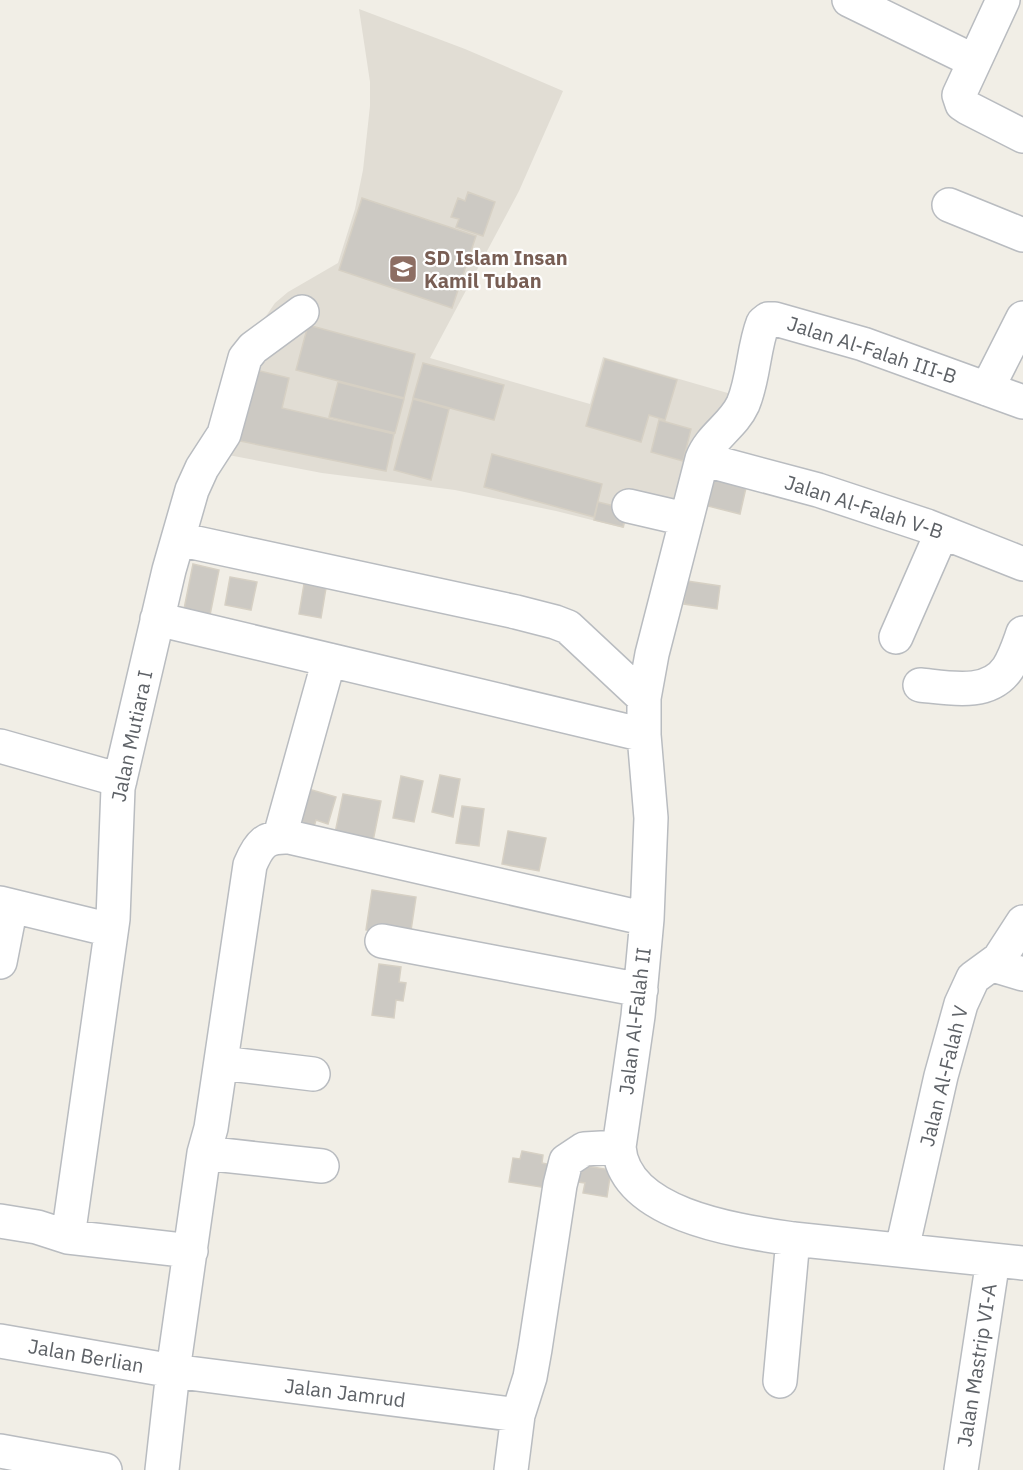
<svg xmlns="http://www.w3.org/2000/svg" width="1023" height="1470" viewBox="0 0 1023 1470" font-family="'IBM Plex Sans',sans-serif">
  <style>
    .education { fill: #e1ddd4 }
    .building { fill: #ccc9c3; stroke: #d6d0c4; stroke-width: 1.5 }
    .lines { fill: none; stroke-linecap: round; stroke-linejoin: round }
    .minor-casing { stroke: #b9bcc0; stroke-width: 36 }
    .minor { stroke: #fff; stroke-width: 33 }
    .labels { text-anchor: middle; stroke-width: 4.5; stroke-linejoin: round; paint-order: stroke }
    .education-label { font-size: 20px; font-weight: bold; fill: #785e54; stroke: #fff; text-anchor: start }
    .street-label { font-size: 20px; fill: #5e6267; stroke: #fff }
  </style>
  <rect width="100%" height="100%" fill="#f1eee6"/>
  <path class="education" d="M359,9L465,49L563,91L519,191L430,358L590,404L603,357L738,396L676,528L627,516L624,528L556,511L455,490L322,473L223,454L264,319L275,303L288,292L338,263L355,209L363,170L370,106V82Z"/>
  <path class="building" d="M468,192L495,202L483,236L456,227L459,219L451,217L458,198L465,201Z
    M362,198L476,236L452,308L339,270Z
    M308,325L415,354L404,398L296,370Z
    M605,359L677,380L665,420L649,415L641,442L586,426Z
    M423,363L504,385L494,420L413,398Z
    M252,369L289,378L282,408L394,434L386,471L235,440Z
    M338,382L404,399L395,433L329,417Z
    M413,399L449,409L431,480L394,470Z
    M659,420L691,429L683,461L651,452Z
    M492,454L602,484L594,517L484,487Z
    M716,471L748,479L740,514L708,506Z
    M598,502L627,509L623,527L594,520Z
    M193,564L219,570L209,620L183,614Z
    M230,577L257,582L251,610L225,605Z
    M687,581L720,586L717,609L684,604Z
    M304,584L326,588L321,618L299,614Z
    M440,775L460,779L453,817L432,812Z
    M401,776L423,781L414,822L393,818Z
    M305,788L336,797L328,824L316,820L311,837L292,832Z
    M343,794L381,801L372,846L334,838Z
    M462,806L484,809L479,846L456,843Z
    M508,831L546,838L539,871L502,864Z
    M372,890L416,897L410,937L366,930Z
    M379,964L401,967L399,982L406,983L403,1001L396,1000L394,1018L372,1015Z
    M522,1151L543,1155L542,1163L552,1165L547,1188L509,1182L513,1158L520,1159Z
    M574,1164L611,1170L607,1197L583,1193L585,1183L571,1181Z"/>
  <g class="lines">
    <g class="minor-casing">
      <path id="minor" d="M849,0L974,61
        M1003,0L959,95L962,104L968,108L1023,136
        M949,205L1023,235
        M987,389L1023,318
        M1023,402L863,344L775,319H768L763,323C753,349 754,378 743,404C733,426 711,436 702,459L652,654L644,698V735L651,818L647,919L638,1016L619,1147C624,1216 740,1231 793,1239L1023,1263
        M702,459L818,490L927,526L1023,564
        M629,506L685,519
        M178,539L516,612L555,622L568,627L644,698
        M157,619L644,735
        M896,637L942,532
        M920,685C949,688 989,697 1008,668C1015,657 1019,644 1023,633
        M0,746L120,780
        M280,836L329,660
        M0,903L111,930
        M382,941L641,990
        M0,962L11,906
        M993,965L1023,974
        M221,1063L313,1074
        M204,1153L322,1166
        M0,1221L37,1227L68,1237L191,1251
        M68,1237L113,919L118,788L169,570L192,490L202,468L224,434L245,358L253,348L302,312
        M902,1249L941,1076L961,1004L973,978L999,959L1023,922
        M0,1341L173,1371L518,1415
        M780,1381L793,1239
        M0,1451L105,1470
        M162,1470L173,1371L204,1153L211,1128L250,865C259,844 265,836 289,837L647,919
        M511,1470L518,1415L530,1377L535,1349L560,1185L566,1161L584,1149L619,1147
        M961,1470L993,1260"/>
    </g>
    <use href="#minor" class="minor"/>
  </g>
  <defs>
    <g id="school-square" transform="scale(1.5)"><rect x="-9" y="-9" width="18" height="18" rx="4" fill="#8d6e63" stroke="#fff"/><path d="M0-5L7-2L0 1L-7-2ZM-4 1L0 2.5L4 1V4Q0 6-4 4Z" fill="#fff"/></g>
  </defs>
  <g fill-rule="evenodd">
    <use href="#school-square" x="403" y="269"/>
  </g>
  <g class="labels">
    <g class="education-label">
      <text x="424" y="265">SD Islam Insan<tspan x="424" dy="23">Kamil Tuban</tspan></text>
    </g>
    <g class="street-label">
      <text transform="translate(872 350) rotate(18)" y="7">Jalan Al-Falah III-B</text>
      <text transform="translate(864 507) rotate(18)" y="7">Jalan Al-Falah V-B</text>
      <text transform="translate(132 736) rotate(-78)" y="7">Jalan Mutiara I</text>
      <text transform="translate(635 1021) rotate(-83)" y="7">Jalan Al-Falah II</text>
      <text transform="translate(944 1076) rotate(-76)" y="7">Jalan Al-Falah V</text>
      <text transform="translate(86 1356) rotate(10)" y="7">Jalan Berlian</text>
      <text transform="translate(977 1365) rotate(-81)" y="7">Jalan Mastrip VI-A</text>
      <text transform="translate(345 1393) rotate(7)" y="7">Jalan Jamrud</text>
    </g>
  </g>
</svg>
